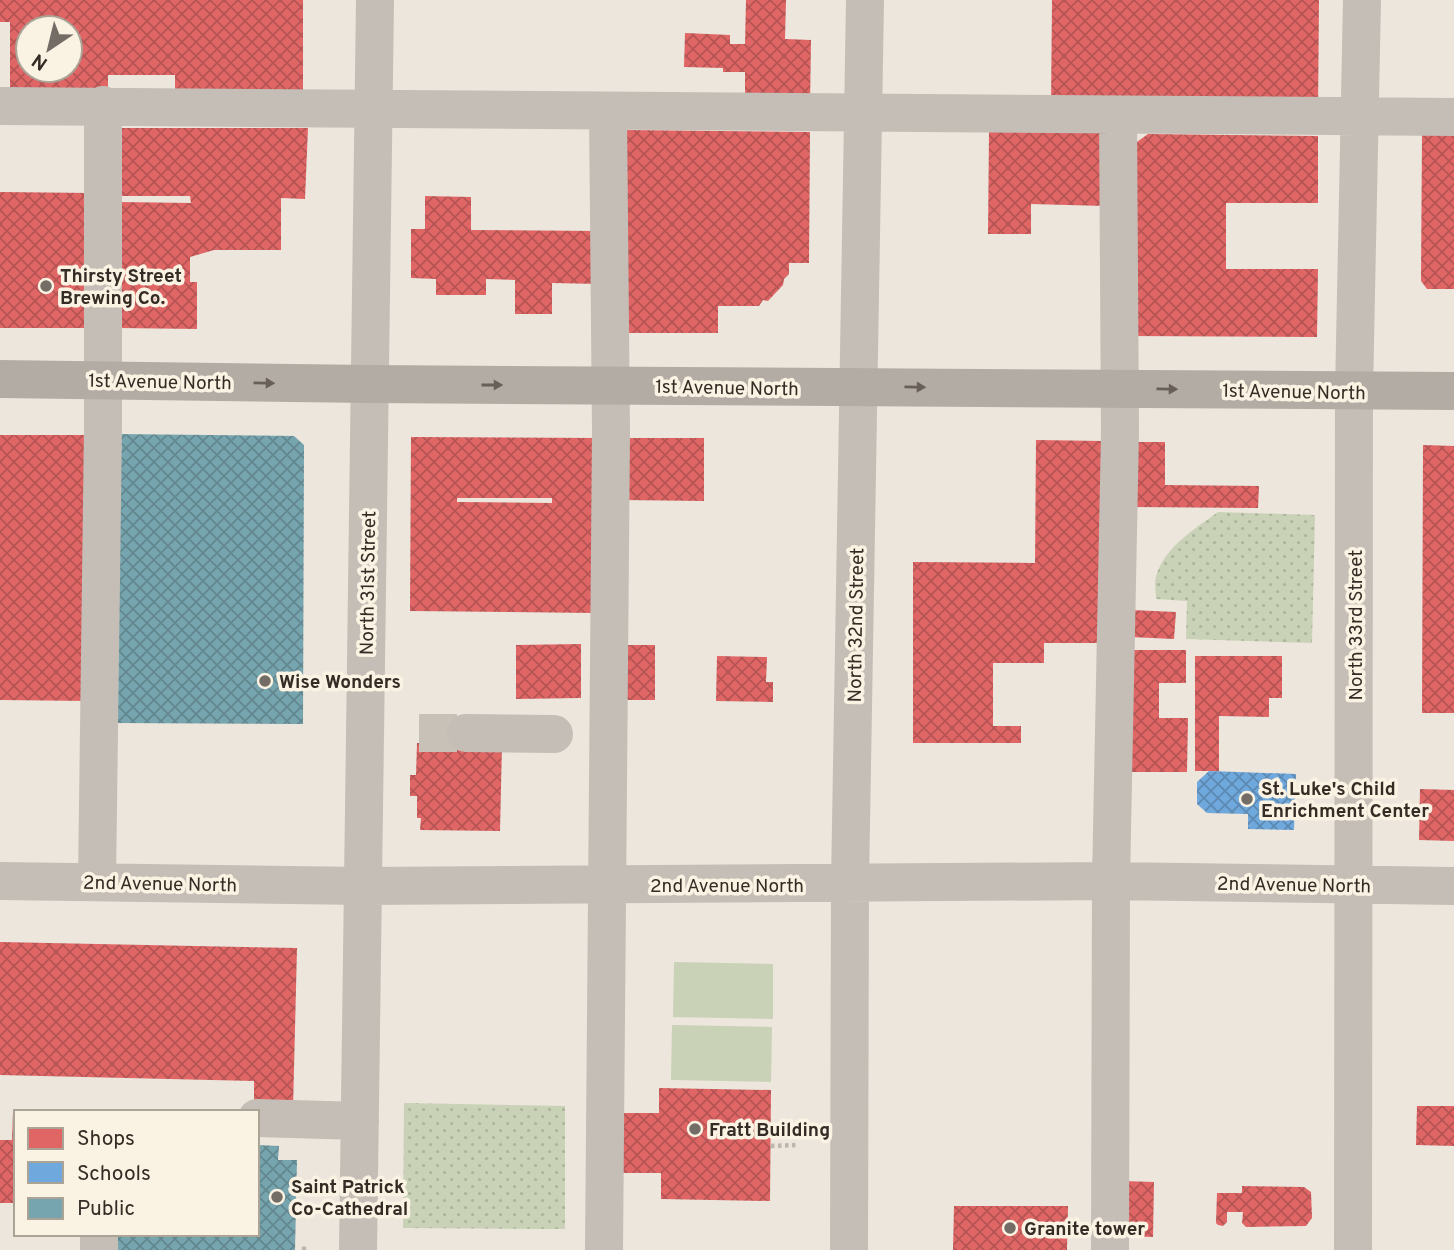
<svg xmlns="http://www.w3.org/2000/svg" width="1454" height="1250" viewBox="0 0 1454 1250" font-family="Overpass,sans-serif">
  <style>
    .grass { fill: url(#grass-dots) }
    .garden { fill: #c9d2b6 }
    .shops { fill: url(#shops-cross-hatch); fill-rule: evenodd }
    .schools { fill: url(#schools-cross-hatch) }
    .public { fill: url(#public-cross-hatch) }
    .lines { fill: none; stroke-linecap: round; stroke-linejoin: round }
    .minor-tunnel { stroke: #c7c1b7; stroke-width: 38; stroke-dasharray: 38 19; stroke-linecap: butt }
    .path { stroke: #bdb6ae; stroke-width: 4.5; stroke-dasharray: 3.5 3.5; stroke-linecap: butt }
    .minor { stroke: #c4beb6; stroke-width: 38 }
    .major { stroke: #b3aca5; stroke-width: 38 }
    .oneway { fill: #675f58 }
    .poi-dot { fill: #746d65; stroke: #faf2e2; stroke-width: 2.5 }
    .labels { text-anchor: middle; stroke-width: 7; stroke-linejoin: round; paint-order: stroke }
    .poi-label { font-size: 19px; font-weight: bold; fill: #342c25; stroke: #faf2e2; text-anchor: start }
    .street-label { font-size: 19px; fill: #342c25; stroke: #faf2e2 }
  </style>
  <defs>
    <pattern id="grass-dots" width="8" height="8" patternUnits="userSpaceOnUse" patternTransform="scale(1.75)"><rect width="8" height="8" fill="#c9d2b6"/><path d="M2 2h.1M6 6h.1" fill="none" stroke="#adb49c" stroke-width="1.8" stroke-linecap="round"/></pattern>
    <pattern id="shops-cross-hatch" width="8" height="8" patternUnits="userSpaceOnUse" patternTransform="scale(1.75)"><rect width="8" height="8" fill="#e06666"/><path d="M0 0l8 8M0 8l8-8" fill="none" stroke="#b65454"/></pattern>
    <pattern id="schools-cross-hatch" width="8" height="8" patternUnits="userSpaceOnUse" patternTransform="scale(1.75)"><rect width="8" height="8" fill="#6fa8dc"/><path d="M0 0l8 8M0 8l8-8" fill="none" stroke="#5c89b2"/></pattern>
    <pattern id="public-cross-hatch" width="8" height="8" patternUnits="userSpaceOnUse" patternTransform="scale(1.75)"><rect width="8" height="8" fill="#76a5af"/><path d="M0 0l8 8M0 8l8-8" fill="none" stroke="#62878e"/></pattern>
  </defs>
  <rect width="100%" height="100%" fill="#ece6dc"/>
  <path class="grass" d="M1218,512L1315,515L1312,643L1186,639L1187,601L1156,599C1156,592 1154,583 1156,577C1164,547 1195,529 1218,512Z
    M404,1103L565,1106V1229L403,1228Z"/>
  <path class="garden" d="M674,962L773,964V1019L673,1017Z
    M672,1025L772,1027L771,1082L671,1080Z"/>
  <path class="shops" d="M0,0H303V100H175V75H108V100H10V22H0ZM28,28H70V70H28Z
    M746,0H786L785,39L811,40L810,106H745V72H723V68L684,67L685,33L730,35V44H745Z
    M1052,0H1319L1318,110L1051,108Z
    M120,128H308L305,199L281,198V250H214L190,257V282H197V329L119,328L120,202L191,203L190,196H120Z
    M624,130L810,132L809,263H789V274L784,279L783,285L768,301L763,300L759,306H718V333H622Z
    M989,131L1107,133L1105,206L1031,204V234H988Z
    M1148,134L1318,136V203H1226V269H1318L1317,337L1129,336L1130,147Z
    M1422,134L1454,135V289H1427L1421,281Z
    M0,192L91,193V328H0Z
    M425,196L471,197V230L599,231V284L552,283V314H515V280L486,279V295H436V279L411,278V229H425Z
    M0,435H90L89,701L0,700Z
    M411,437L596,438L595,613L410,611ZM457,498H552V503L457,502Z
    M623,438H704V501L622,500Z
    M1036,440L1103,441L1101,643H1044V663H993V726H1021V743H913V562L1035,563Z
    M1129,442H1165V485L1259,486L1258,508L1129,507Z
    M1423,445L1454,446V713H1422Z
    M1131,610L1176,612L1174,639L1130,637Z
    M581,644V698L516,699V645Z
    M623,645H655V700H622Z
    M1129,650H1186V683H1159V718H1188L1187,772H1127Z
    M717,656L767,657L766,682H773V702L716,701Z
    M1195,656H1282V698H1269V717L1219,716V771H1195Z
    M434,721H457L502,744L500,831L420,830L421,818H417V796H410V775H416L417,743H426V723H434Z
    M1420,789L1454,790V841L1419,840Z
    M0,942L297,948L293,1110L254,1108V1081L0,1075Z
    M659,1088L771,1090L770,1201L661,1199V1173H618L619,1113H659Z
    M1417,1106H1454V1146L1416,1145Z
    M13,1112H16V1203H0V1140H12Z
    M1122,1181L1154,1182L1153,1237L1122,1236Z
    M1242,1186L1304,1187L1311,1192L1312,1218L1306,1226L1246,1227L1242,1223L1243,1212H1227V1222L1223,1226L1218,1225L1216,1223L1217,1193H1242Z
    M954,1206H1068L1067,1250H953Z"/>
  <path class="schools" d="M1209,771L1296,774L1294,830L1248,829V814L1207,813L1197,804V782Z"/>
  <path class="public" d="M116,434L294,436L304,445L303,724L114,723Z
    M257,1145L279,1146L278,1160H297L295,1250H114V1234H257Z"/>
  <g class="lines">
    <path class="minor-tunnel" d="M419,733H466"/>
    <path class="path" d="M771,1146L796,1145
      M304,1250V1243"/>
    <path class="minor" d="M0,106L1454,117
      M466,733L554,734
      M0,881L363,886L1111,881L1454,886
      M97,882L103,427V105
      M257,1118L360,1121
      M99,1250V1234
      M358,1250L375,0
      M604,1250L611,431L608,111
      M849,1250L850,884L865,0
      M1110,1250L1111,881L1120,432L1118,115
      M1353,1250L1354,392L1362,0"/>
    <path class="major" d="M0,379L370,384L1454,391"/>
  </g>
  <defs><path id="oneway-solid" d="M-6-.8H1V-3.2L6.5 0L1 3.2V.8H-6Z" transform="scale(1.75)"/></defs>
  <g class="oneway">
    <use href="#oneway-solid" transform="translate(264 383) rotate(1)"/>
    <use href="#oneway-solid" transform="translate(492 385)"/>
    <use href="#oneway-solid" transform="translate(915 387) rotate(1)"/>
    <use href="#oneway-solid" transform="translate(1167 389) rotate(1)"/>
  </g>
  <g class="poi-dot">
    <circle cx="46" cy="286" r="7"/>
    <circle cx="265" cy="681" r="7"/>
    <circle cx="1247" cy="799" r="7"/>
    <circle cx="695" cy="1129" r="7"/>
    <circle cx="277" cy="1197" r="7"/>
    <circle cx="1010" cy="1228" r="7"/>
  </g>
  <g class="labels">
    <g class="poi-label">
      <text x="60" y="282">Thirsty Street<tspan x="60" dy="22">Brewing Co.</tspan></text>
      <text x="279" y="688">Wise Wonders</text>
      <text x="1261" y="795">St. Luke's Child<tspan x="1261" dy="22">Enrichment Center</tspan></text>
      <text x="709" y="1136">Fratt Building</text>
      <text x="291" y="1193">Saint Patrick<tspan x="291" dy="22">Co-Cathedral</tspan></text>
      <text x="1024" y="1235">Granite tower</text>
    </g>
    <g class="street-label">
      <text transform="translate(160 381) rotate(1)" y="7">1st Avenue North</text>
      <text transform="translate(727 387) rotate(1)" y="7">1st Avenue North</text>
      <text transform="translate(1294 391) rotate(1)" y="7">1st Avenue North</text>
      <text transform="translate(367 583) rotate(-89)" y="7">North 31st Street</text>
      <text transform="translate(855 625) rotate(-89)" y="7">North 32nd Street</text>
      <text transform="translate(1355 625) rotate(-90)" y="7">North 33rd Street</text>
      <text transform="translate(160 883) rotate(1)" y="7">2nd Avenue North</text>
      <text transform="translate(1294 884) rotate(1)" y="7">2nd Avenue North</text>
      <text x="727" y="892">2nd Avenue North</text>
    </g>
  </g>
  <rect x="14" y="1110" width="245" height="126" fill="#faf2e2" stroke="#aba396" stroke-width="2"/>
  <rect x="28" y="1128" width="35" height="21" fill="#e06666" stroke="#aba396" stroke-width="2"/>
  <text x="77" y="1145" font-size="21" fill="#342c25">Shops</text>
  <rect x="28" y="1162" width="35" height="21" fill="#6fa8dc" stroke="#aba396" stroke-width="2"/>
  <text x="77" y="1180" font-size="21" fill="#342c25">Schools</text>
  <rect x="28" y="1198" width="35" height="21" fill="#76a5af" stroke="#aba396" stroke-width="2"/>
  <text x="77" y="1215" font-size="21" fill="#342c25">Public</text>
  <g transform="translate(49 49) rotate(215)"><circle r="33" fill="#faf2e2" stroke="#aba396" stroke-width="2"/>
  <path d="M0-5L12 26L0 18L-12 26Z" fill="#746d65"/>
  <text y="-10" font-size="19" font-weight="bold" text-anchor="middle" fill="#342c25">N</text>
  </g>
</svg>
